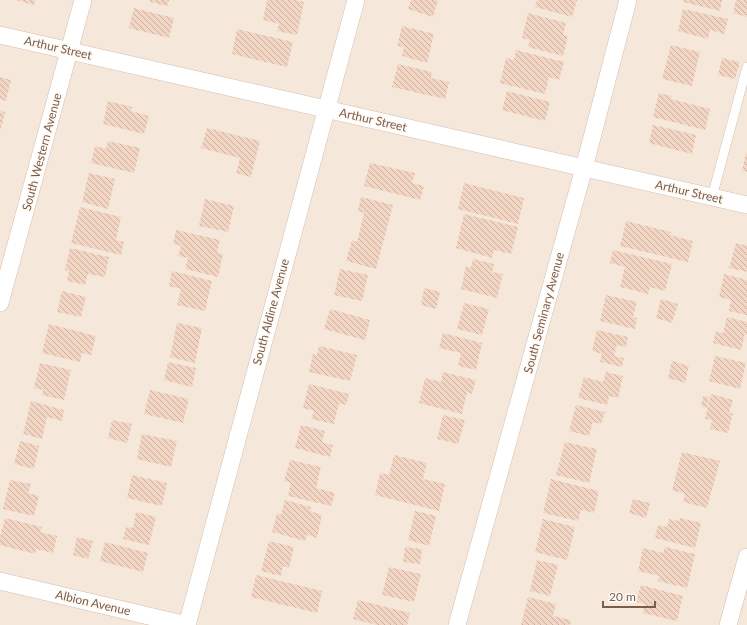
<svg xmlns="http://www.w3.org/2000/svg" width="747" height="625" viewBox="0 0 747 625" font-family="Lato,sans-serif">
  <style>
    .residential { fill: #f5e8da }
    .building { fill: url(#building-back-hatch) }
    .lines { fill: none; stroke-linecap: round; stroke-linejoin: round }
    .service-casing { stroke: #d1beb0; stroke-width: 10 }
    .minor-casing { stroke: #d1beb0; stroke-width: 18 }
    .service { stroke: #fff; stroke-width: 9 }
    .minor { stroke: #fff; stroke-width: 17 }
    .labels { text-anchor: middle; stroke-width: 3; stroke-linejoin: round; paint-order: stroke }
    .street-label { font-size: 12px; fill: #7a5c4d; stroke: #fffaf3 }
  </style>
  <defs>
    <pattern id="building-back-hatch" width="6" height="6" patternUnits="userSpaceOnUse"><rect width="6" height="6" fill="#f3d5c3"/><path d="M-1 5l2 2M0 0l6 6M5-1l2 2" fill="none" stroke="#cab0a1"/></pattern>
  </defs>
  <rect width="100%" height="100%" fill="#fdf6ec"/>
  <path class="residential" d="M0,0H747V625H0Z"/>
  <path class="building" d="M15,0H35L34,5Z
    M150,0H169L167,6L150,2Z
    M267,0H296L304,2L297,35L277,31L279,24L263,20Z
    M411,0H438L433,17L408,9Z
    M537,0H577L572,17L535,7Z
    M684,0H722L720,11L683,2Z
    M736,0H747V17L733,13Z
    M134,8L174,18L169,38L129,28Z
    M683,9L728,19L724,34L710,30L708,39L678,31Z
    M528,13L566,23L563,35L568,36L563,56L528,47L530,40L522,38Z
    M402,26L434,34L427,63L402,56L404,47L397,46Z
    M237,29L293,42L287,67L232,54Z
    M671,45L700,52L692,86L662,79Z
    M516,50L564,62L559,80L549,77L545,94L500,83L506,58L514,60Z
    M722,58L740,62L735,79L718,75Z
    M398,64L432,72L431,78L449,82L445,99L392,87Z
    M0,77L11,80L6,101L0,99Z
    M507,91L550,102L545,121L502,110Z
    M659,93L672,96L671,99L710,109L705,130L653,117Z
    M108,101L132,107L131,111L149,116L144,134L103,124Z
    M0,111L5,112L1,129H0Z
    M653,125L696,135L692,154L649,143Z
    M207,128L260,141L251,177L236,173L240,158L201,148Z
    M108,141L140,148L134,173L91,163L95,146L106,149Z
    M746,153H747V172L742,171Z
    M370,163L415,173L412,183L424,186L420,200L364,186Z
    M89,173L115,179L108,209L82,202Z
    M464,183L524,198L518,224L458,209Z
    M361,197L393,205L376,269L346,261L352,240L357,242L364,213L358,211Z
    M205,199L234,206L228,232L199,226Z
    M80,207L121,217L116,240L124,242L121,255L71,243Z
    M464,214L518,227L511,254L494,250L492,258L456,248Z
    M626,221L671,232L670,235L693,241L688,262L620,246Z
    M176,230L220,240L217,253L223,254L218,277L185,269L188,258L178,256L181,246L173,244Z
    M736,243L747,246V272L729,268Z
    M70,248L109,257L105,277L88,274L85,285L67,281L69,271L65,270Z
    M613,250L672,264L665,291L650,287L648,294L620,287L625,267L610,263Z
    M473,259L494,264L492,272L503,274L497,298L461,289L466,266L471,268Z
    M340,269L368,275L362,301L334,295Z
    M172,271L212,281L205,311L177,305L181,289L169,286Z
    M724,274L747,280V315L729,311L731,300L719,297Z
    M424,288L440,292L436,309L421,305Z
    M62,291L86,297L81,317L57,312Z
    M606,295L637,302L633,317L637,318L635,329L600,321Z
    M661,299L678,304L672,323L656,318Z
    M464,303L489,309L482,335L457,329Z
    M330,309L370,320L365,340L324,329Z
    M727,317L747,322V335L745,334L741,350L713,343L716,331L723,333Z
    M177,323L202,328L195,363L170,357Z
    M49,324L96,336L91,355L82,353L80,362L42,353Z
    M597,330L628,337L626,347L617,345L614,356L624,358L622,367L600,362L602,354L592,351Z
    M443,333L482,343L476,370L458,366L461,353L439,348Z
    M319,346L357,355L350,381L309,372L313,354L317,355Z
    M715,356L746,363L740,389L709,381Z
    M672,361L689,366L685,383L668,378Z
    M168,362L196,368L192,387L164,380Z
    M40,363L71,370L64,400L42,395L43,390L34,388Z
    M443,372L476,380L472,394L467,392L462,414L419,403L425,378L441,382Z
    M606,372L623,376L618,398L609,396L607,405L578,398L584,377L603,382Z
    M309,384L349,394L346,405L339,403L334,424L311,419L314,411L303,408Z
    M150,390L189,399L183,423L144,414Z
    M711,394L733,400L729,413H733L728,433L710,429L712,420L705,419Z
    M703,396L709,397L707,408L701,406Z
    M31,401L64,410L62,421L47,417L42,439L23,434Z
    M576,405L605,412L601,424L593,422L589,436L569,431Z
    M443,415L465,420L458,444L437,439Z
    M112,420L132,424L127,443L108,438Z
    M301,425L325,431L322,442L333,445L330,457L295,448Z
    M142,434L177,441L171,467L137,459Z
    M20,441L39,446L34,469L14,464Z
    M565,442L597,449L589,483L556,475Z
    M682,452L720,461L707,508L683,502L685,494L672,490Z
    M394,455L427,463L423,479L445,484L439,511L375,495L380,473L389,475Z
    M290,460L321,467L316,488L335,493L331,506L288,496L291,483L284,481Z
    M132,475L167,483L162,506L127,498Z
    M551,479L599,491L594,513L581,510L578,521L543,513Z
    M10,480L31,484L28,493L39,496L34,516L3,509Z
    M633,499L650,503L646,518L629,513Z
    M285,500L311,507L310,511L322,515L317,538L307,535L305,541L272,532L277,513L281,515Z
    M415,511L436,516L429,546L408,540Z
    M136,512L156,517L149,545L123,539L126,527L133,528Z
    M5,518L42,527L40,532L57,536L53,553L36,549L35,554L0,545V537Z
    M680,518L701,523L695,548L655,538L658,525L667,527L669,519L679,521Z
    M543,519L575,527L567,560L535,552Z
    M77,537L93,541L88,559L73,555Z
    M269,541L294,547L289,568L283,566L281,576L261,571Z
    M105,542L148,553L143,572L100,561Z
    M405,547L422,549L420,564L403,562Z
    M665,547L695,554L687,588L658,581L660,576L638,571L643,548L663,553Z
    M537,560L558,565L550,596L530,591Z
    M389,567L421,574L414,602L382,595Z
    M256,575L322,591L317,613L251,597Z
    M641,585L683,596L677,621L643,613L645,604L636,602Z
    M528,597L556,604L553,616L571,620L570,625H521Z
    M358,600L410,613L407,625H377L353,619Z"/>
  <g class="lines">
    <g class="service-casing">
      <path id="service" d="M712,197L747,67"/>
    </g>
    <g class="minor-casing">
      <path id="minor" d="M0,35L747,205
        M0,303L83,0
        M0,581L187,625
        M187,625L356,0
        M457,625L584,168L628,0
        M728,625L747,557"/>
    </g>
    <use href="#service" class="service"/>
    <use href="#minor" class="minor"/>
  </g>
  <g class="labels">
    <g class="street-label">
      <text transform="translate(58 48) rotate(13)" y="4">Arthur Street</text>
      <text transform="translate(373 120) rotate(13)" y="4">Arthur Street</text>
      <text transform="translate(42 152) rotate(-75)" y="4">South Western Avenue</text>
      <text transform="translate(689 192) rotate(13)" y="4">Arthur Street</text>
      <text transform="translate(271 312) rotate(-75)" y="4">South Aldine Avenue</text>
      <text transform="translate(544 313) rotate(-75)" y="4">South Seminary Avenue</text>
      <text transform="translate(93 603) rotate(13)" y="4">Albion Avenue</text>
    </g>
  </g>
  <path d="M603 601v6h52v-6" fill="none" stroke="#7a5c4d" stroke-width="2"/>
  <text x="609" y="601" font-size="12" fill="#7a5c4d" stroke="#fffaf3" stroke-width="3" paint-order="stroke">20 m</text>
</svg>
